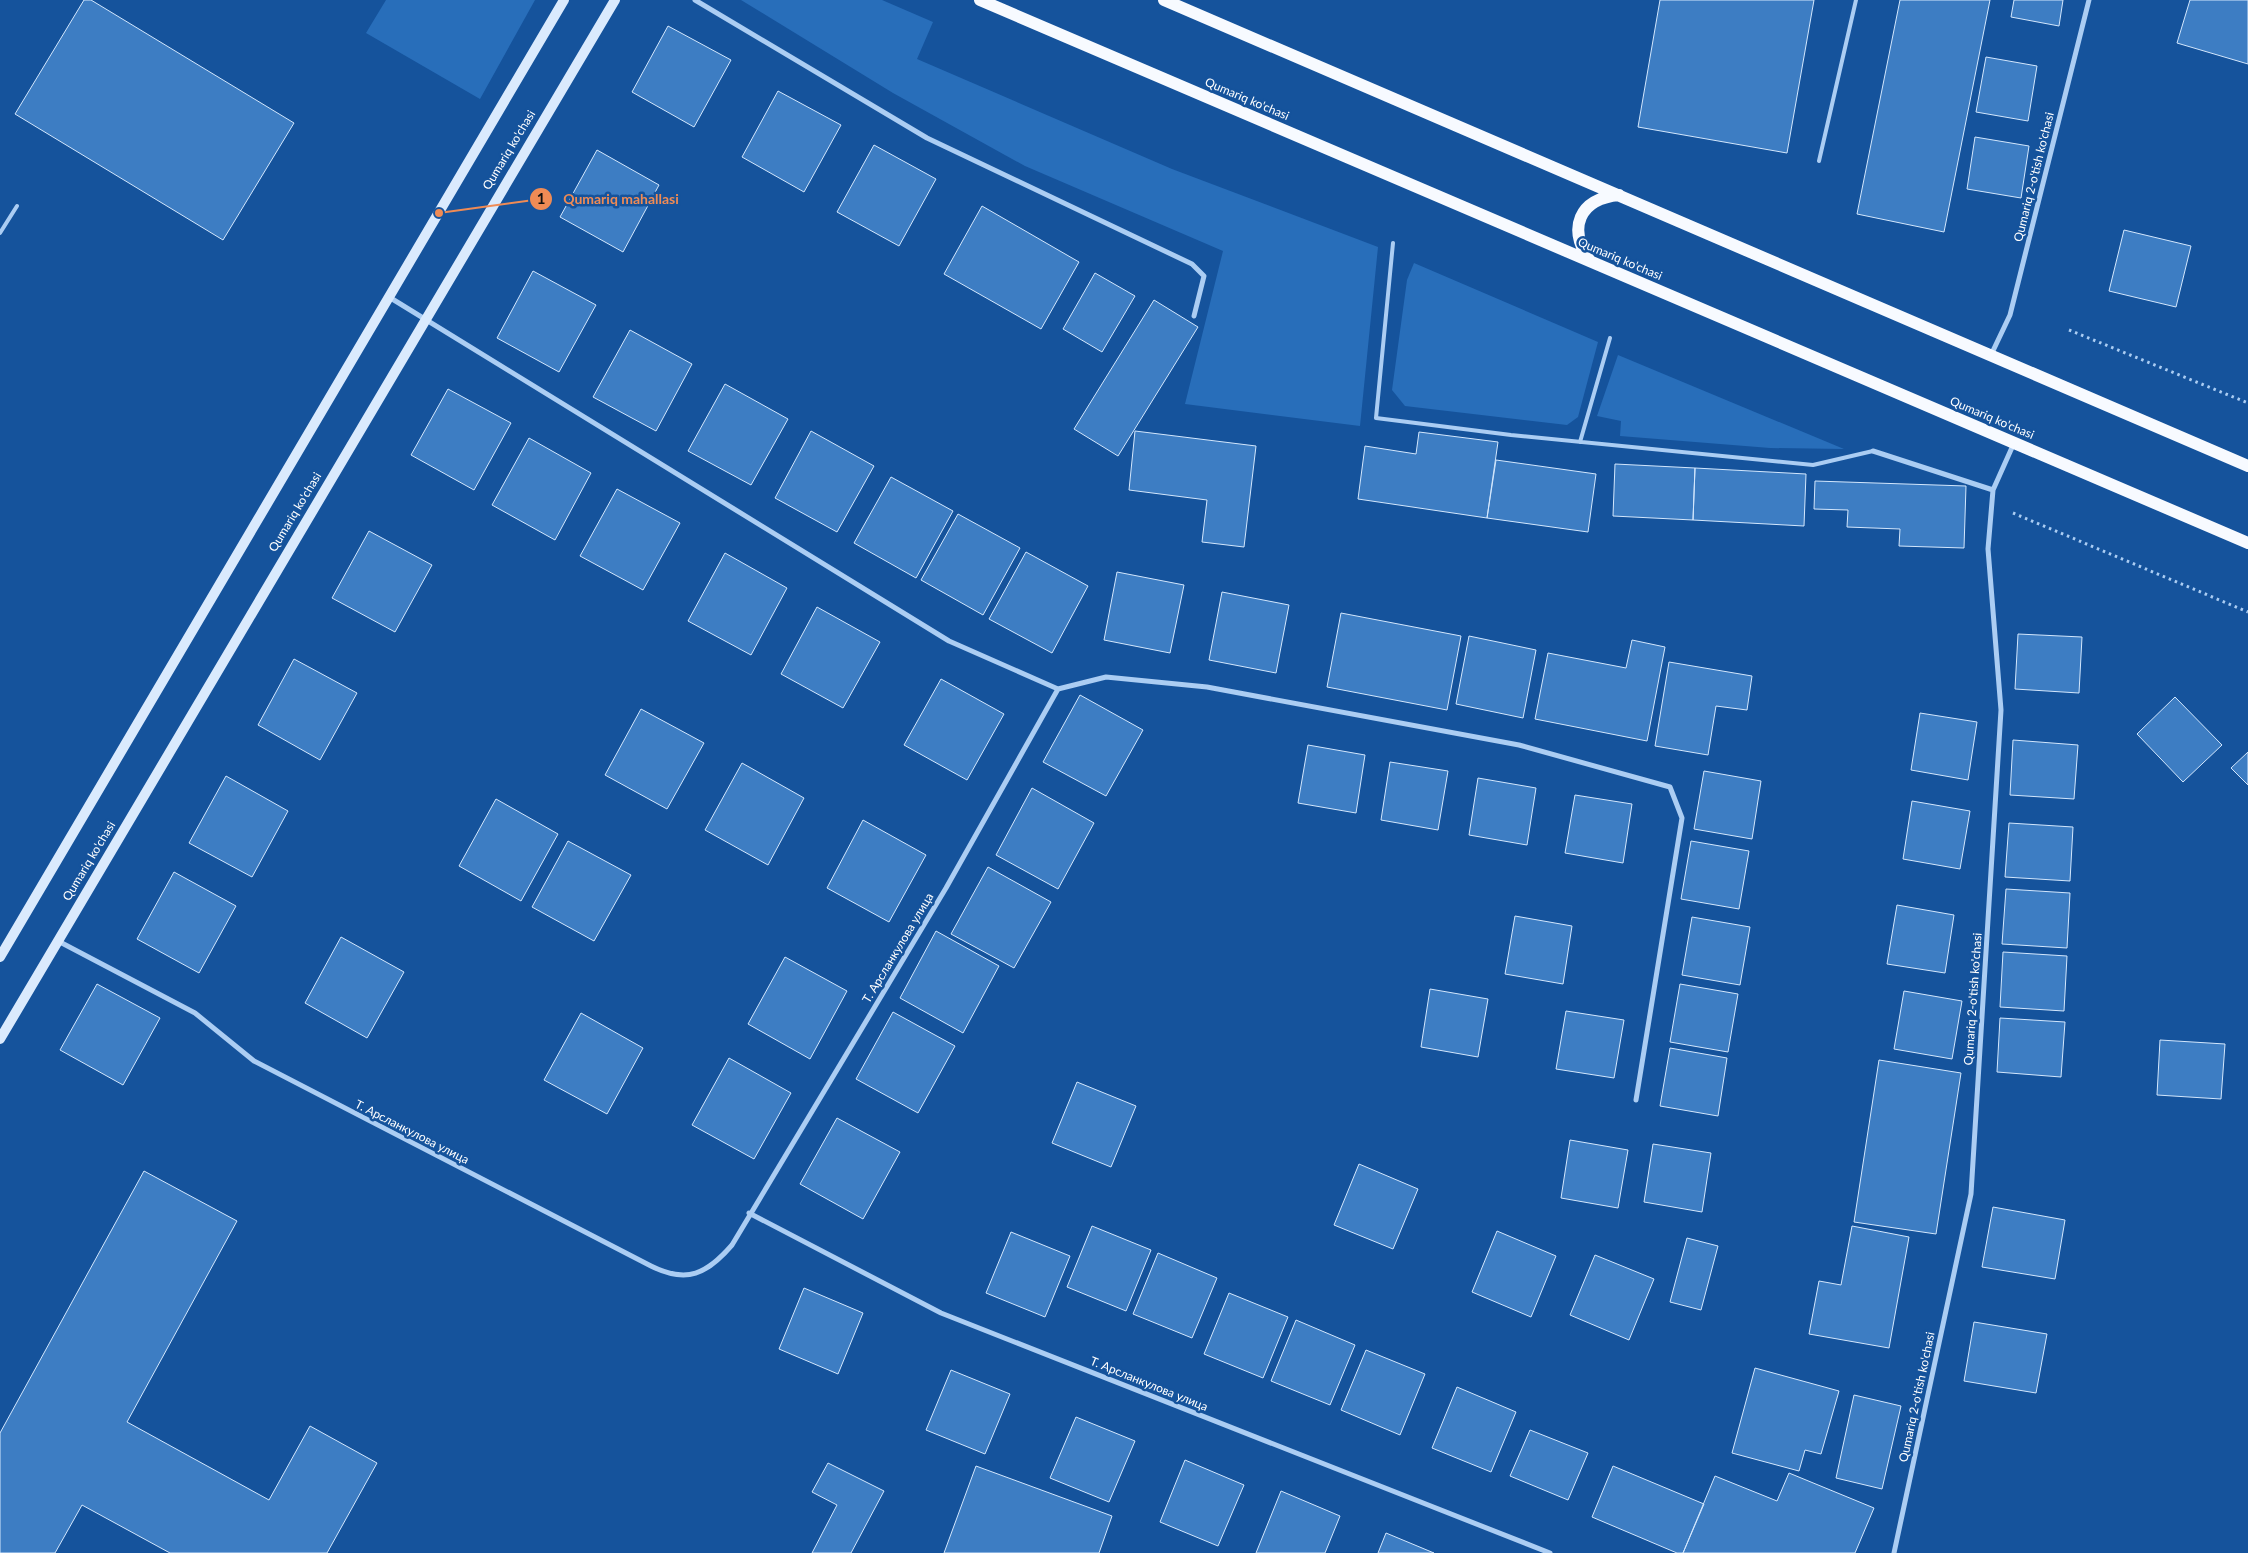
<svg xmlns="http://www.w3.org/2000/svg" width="2248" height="1553" viewBox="0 0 2248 1553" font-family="Lato,sans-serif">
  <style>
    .green { fill: #286eba }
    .building { fill: #3d7dc3; stroke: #d3e7fd }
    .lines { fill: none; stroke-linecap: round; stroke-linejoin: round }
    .path { stroke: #abcdf3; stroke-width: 3; stroke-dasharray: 2.5 4; stroke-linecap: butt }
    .service { stroke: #abcdf3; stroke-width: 4 }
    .minor { stroke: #abcdf3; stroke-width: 5 }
    .secondary { stroke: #daeafd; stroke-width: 10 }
    .primary { stroke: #f7faff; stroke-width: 12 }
    .labels { text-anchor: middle; stroke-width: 5; stroke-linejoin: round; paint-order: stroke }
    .street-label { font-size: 12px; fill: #fff; stroke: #15539c }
    .leader { fill: none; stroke: #ef8b55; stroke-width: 2 }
    .callout-dot { fill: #ef8b55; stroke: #15539c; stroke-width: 2 }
    .mark-label { font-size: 15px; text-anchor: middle; font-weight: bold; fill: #111 }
    .callout-label { font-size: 14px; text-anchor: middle; font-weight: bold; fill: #ef8b55; stroke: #15539c; stroke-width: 5; stroke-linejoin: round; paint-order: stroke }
  </style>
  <rect width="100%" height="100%" fill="#15539c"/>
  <path class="green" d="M386,0H535L480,99L366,33Z
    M741,0H882L933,22L917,59L1172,169L1378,247L1360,426L1185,404L1223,251L1025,166L893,93Z
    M1414,263L1598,342L1578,417L1567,425L1405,406L1392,390L1407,280Z
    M1618,355L1844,449L1770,448L1620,436L1621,421L1597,416Z"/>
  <path class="building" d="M84,0H91L294,123L223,240L15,114Z
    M1660,0H1814L1787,153L1638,127Z
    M1900,0H1990L1944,232L1857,214Z
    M2014,0H2063L2059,26L2011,17Z
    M2190,0H2248V64L2177,43Z
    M668,26L731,60L694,127L632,92Z
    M1986,57L2037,66L2028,121L1976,112Z
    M778,91L841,125L804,192L742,157Z
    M1975,137L2029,146L2021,198L1967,189Z
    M874,145L936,179L899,246L837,212Z
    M597,150L659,185L623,252L560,217Z
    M982,206L1079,262L1041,329L944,274Z
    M2124,230L2191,246L2176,307L2109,291Z
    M533,271L596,305L559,372L497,338Z
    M1095,273L1135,296L1102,352L1063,329Z
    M1154,300L1198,327L1118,456L1074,429Z
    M630,330L692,364L656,431L593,397Z
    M725,384L788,419L751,485L688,451Z
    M448,389L511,423L474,490L411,455Z
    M811,431L874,466L837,532L775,498Z
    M1135,431L1256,446L1244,547L1202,542L1207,500L1129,490Z
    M1419,432L1498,442L1487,518L1358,499L1365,446L1416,454Z
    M529,438L591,473L555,540L492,505Z
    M1496,460L1596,474L1588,532L1487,518Z
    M1615,464L1695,468L1693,520L1613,516Z
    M1695,468L1806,474L1804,526L1693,520Z
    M891,477L953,511L916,578L854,543Z
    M1815,481L1966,486L1964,548L1899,546L1900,529L1847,527L1848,510L1814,509Z
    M617,489L680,523L643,590L580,556Z
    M958,514L1020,548L983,615L921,580Z
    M369,531L432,565L395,632L332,598Z
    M1026,552L1088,586L1052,653L989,619Z
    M725,553L787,588L751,655L688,621Z
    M1117,572L1184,585L1170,653L1104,640Z
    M1222,592L1289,605L1276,673L1209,660Z
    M817,607L880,642L843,708L781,674Z
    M1341,613L1461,636L1447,710L1327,687Z
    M2018,634L2082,637L2079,693L2015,689Z
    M1469,636L1536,650L1523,718L1456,704Z
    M1632,640L1665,647L1647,741L1535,719L1548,653L1626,668Z
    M294,659L357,693L320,760L258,725Z
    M1669,662L1752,676L1747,710L1716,706L1708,755L1655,746Z
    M941,679L1004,714L967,780L904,745Z
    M1080,695L1143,730L1106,796L1043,762Z
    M2175,697L2222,745L2183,782L2137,734Z
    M641,709L704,743L667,809L605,775Z
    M1920,713L1977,722L1968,780L1911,770Z
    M2013,740L2078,745L2074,799L2010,795Z
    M1308,745L1365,755L1356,813L1298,803Z
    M2248,752V785L2231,768Z
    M1390,762L1448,771L1438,830L1381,820Z
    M742,763L804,798L768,865L705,830Z
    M1704,771L1761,781L1752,839L1694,829Z
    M226,776L288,811L252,877L189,843Z
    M1478,778L1536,788L1527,845L1469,835Z
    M1032,788L1094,823L1058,889L996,855Z
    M1575,795L1632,804L1623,863L1565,853Z
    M496,799L558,834L521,901L459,866Z
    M1912,801L1970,811L1960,869L1903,859Z
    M863,820L926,855L889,922L827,888Z
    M2009,823L2073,827L2070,881L2005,877Z
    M568,841L631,875L594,941L532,907Z
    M1691,841L1749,851L1739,909L1681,899Z
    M988,867L1051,902L1014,968L951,934Z
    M174,872L236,906L199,973L137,939Z
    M2006,889L2070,893L2067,948L2002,944Z
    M1897,905L1954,915L1945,973L1887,964Z
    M1515,916L1572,926L1563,984L1505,974Z
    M1692,917L1750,927L1740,985L1682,975Z
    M936,931L999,966L963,1033L900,998Z
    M341,937L404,972L367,1038L305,1003Z
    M2003,952L2067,956L2064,1011L2000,1007Z
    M785,957L847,991L810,1059L748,1024Z
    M97,984L160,1018L123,1085L60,1050Z
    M1680,984L1738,994L1728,1052L1670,1042Z
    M1430,989L1488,999L1478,1057L1421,1047Z
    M1904,991L1962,1001L1952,1059L1894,1049Z
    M1566,1011L1624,1020L1614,1078L1556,1069Z
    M893,1012L955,1046L918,1113L856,1079Z
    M581,1013L643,1048L607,1114L544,1080Z
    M2000,1018L2065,1022L2061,1077L1997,1072Z
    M2160,1040L2225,1044L2221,1099L2157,1095Z
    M1670,1048L1727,1058L1718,1116L1660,1106Z
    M729,1058L791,1093L754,1159L692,1125Z
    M1879,1060L1961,1073L1936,1234L1854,1222Z
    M1077,1082L1136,1106L1111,1167L1052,1143Z
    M837,1118L900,1152L863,1219L800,1184Z
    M1570,1140L1628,1150L1618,1208L1561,1198Z
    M1653,1144L1711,1153L1702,1212L1644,1202Z
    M1359,1164L1418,1189L1393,1249L1334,1225Z
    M144,1171L237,1221L127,1422L269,1500L310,1426L377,1463L327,1553H170L82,1505L55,1553H0V1433Z
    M1993,1207L2065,1220L2055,1279L1982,1267Z
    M1092,1226L1151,1250L1126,1311L1067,1287Z
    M1852,1226L1909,1237L1889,1348L1809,1334L1819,1281L1841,1285Z
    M1497,1231L1556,1256L1531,1317L1472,1292Z
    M1011,1232L1070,1256L1045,1317L986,1293Z
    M1687,1238L1718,1246L1701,1310L1670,1302Z
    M1158,1253L1217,1278L1192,1338L1133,1314Z
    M1595,1255L1654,1279L1629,1340L1570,1315Z
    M804,1288L863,1313L838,1374L779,1349Z
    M1229,1293L1288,1317L1263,1378L1204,1354Z
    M1296,1320L1355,1345L1330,1405L1271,1381Z
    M1974,1322L2047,1334L2036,1393L1964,1381Z
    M1366,1350L1425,1374L1400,1435L1341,1410Z
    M1755,1368L1839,1391L1821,1454L1805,1450L1799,1471L1732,1453Z
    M951,1370L1010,1394L985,1454L926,1430Z
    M1457,1387L1516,1412L1491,1472L1432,1448Z
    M1854,1395L1901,1406L1882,1489L1836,1478Z
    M1076,1417L1135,1441L1109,1502L1050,1478Z
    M1530,1430L1588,1453L1568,1500L1510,1476Z
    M1185,1460L1244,1485L1218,1546L1160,1522Z
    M828,1463L884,1491L851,1553H812L837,1505L812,1492Z
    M976,1466L1112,1516L1099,1553H944Z
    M1613,1466L1704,1504L1683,1553H1677L1592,1517Z
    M1789,1473L1874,1508L1855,1553H1683L1715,1476L1777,1501Z
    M1281,1491L1340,1516L1325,1553H1256Z
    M1386,1533L1434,1553H1378Z"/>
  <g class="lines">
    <path class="path" d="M2069,330L2248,403
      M2013,513L2248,612"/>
    <path class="service" d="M1819,161L1856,0
      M0,233L17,206
      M1393,243L1376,418L1511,435L1813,465L1873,451
      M1580,442L1610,338"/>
    <path class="minor" d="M695,0L927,138L1192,264L1204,276L1194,316
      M389,297L949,641L1058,689L1106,677L1207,687L1519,745L1670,787L1682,818L1636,1100
      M1991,355L2010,315L2089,0
      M1873,451L1993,490
      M58,941L195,1013L254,1061L651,1266C687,1284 707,1274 732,1245L946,888L1058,689
      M749,1213L941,1313L1550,1553
      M1894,1553L1971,1194L2001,710L1988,549L1993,490L2014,443"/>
    <path class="secondary" d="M0,957L564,0
      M0,1039L615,0"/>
    <path class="primary" d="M980,0L2248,543
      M1164,0L2248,466
      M1590,261C1567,228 1579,199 1619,195"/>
  </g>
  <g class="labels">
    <g class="street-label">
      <text transform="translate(1247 99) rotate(23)" y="4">Qumariq ko'chasi</text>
      <text transform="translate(509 150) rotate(-59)" y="4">Qumariq ko'chasi</text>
      <text transform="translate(2034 177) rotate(-76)" y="4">Qumariq 2-o'tish ko'chasi</text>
      <text transform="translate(1620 259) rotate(23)" y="4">Qumariq ko'chasi</text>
      <text transform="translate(1992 418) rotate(23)" y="4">Qumariq ko'chasi</text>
      <text transform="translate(295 512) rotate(-59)" y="4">Qumariq ko'chasi</text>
      <text transform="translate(89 861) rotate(-59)" y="4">Qumariq ko'chasi</text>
      <text transform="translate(898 948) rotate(-59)" y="4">Т. Арсланкулова улица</text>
      <text transform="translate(1973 999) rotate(-86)" y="4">Qumariq 2-o'tish ko'chasi</text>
      <text transform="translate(412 1132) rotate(27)" y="4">Т. Арсланкулова улица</text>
      <text transform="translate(1149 1384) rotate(22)" y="4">Т. Арсланкулова улица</text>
      <text transform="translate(1917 1397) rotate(-78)" y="4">Qumariq 2-o'tish ko'chasi</text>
    </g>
  </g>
  <path class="leader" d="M439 213L541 199"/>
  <g class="callout-dot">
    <circle cx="439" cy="213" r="5"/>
    <circle cx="541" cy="199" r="12"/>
  </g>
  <g class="mark-label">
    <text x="541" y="204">1</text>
  </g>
  <g class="callout-label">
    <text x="621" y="204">Qumariq mahallasi</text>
  </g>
</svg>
